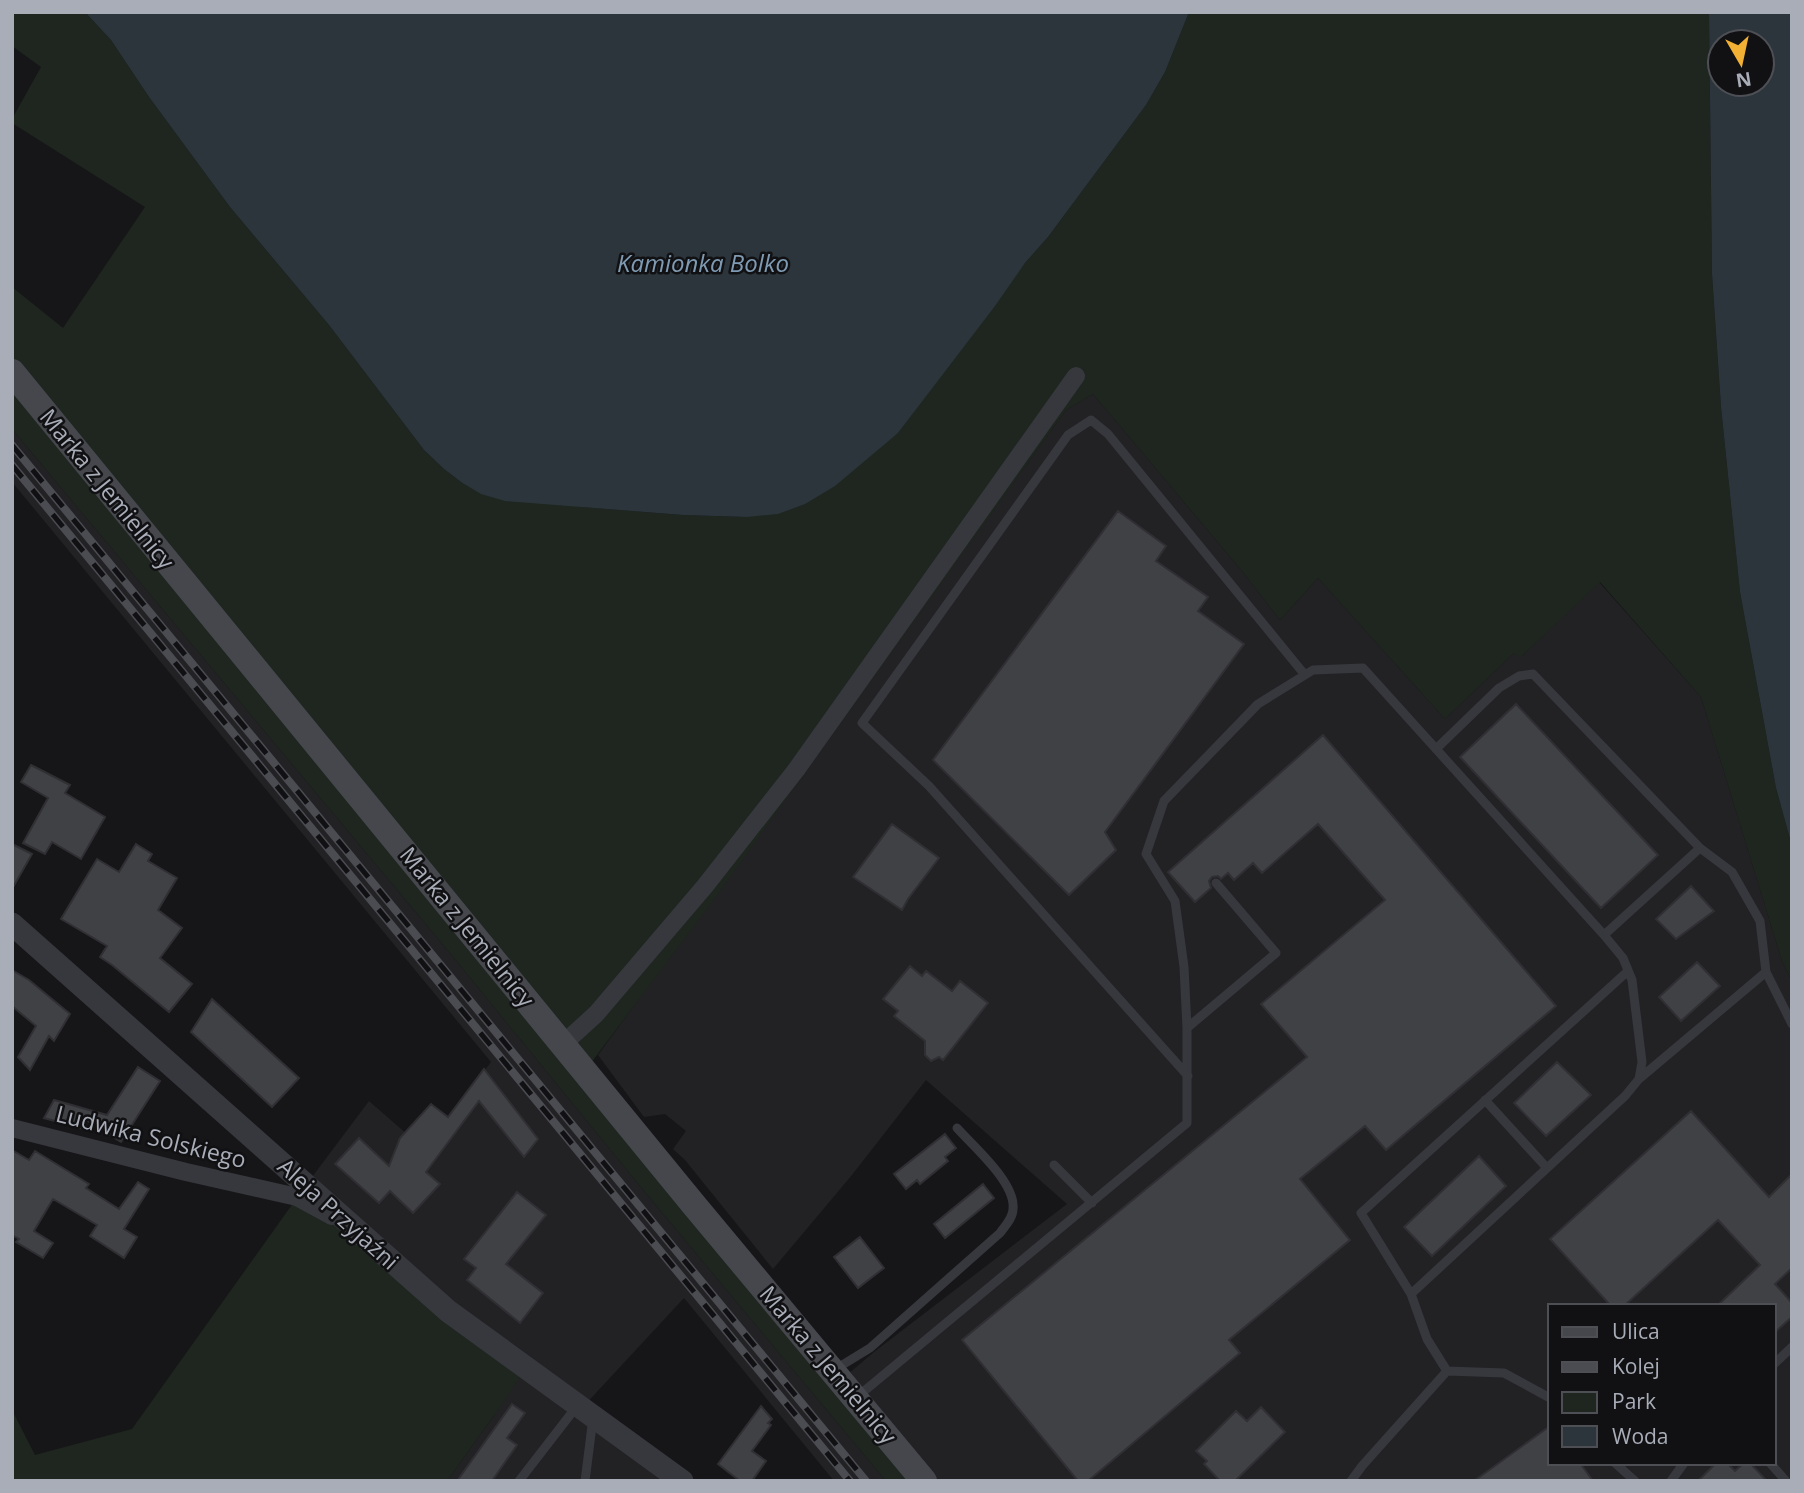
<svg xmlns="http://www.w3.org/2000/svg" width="1804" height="1493" viewBox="0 0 1804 1493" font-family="'Open Sans',sans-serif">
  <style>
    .built { fill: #222225; fill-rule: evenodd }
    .green { fill: #1e261f }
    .water { fill: #2c353c; fill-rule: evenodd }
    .building { fill: #404145; stroke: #303034; stroke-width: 2 }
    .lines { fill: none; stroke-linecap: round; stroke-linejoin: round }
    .service { stroke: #37383d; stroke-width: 9 }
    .minor { stroke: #37383d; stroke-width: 18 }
    .tertiary { stroke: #37383d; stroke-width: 23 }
    .secondary { stroke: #45474d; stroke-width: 26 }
    .rail-casing { stroke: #4a4c52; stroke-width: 8 }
    .rail { stroke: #111113; stroke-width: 5; stroke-dasharray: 16; stroke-linecap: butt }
    .labels { text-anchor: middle; stroke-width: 5; stroke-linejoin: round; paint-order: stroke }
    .street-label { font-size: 23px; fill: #a8adb8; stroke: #111113 }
    .water-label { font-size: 24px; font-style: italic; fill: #7f9bb3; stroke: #111113 }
  </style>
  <rect width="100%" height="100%" fill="#161618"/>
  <path class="built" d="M1093,394L1242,571L1280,620L1318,578L1445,719L1515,652L1521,657L1599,582L1701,697L1782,961L1792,981V1481H924L841,1380L874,1352L1067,1204L926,1080L852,1175L773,1269L685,1160L673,1149L686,1131L665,1114L644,1117L598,1055L1066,410ZM1550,1306H1774V1463H1550Z
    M12,429L454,958L639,1185L886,1481H834L684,1298L582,1408L682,1481H447L495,1414L306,1185L369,1101L424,1149L491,1062L12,482Z"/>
  <path class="green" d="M12,12H85L111,40L149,97L230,207L329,325L424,450L444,469L461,482L582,507L683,515L747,517L898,433L1025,263L1048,237L1146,105L1165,72L1189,12H1709L1712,274L1721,407L1740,592L1776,788L1792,846V981L1782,961L1701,697L1600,582L1520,658L1514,653L1445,719L1318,578L1280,620L1242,571L1093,394L1066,410L713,901L585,1071L924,1481H886L639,1185L454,958L12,429V287L63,328L145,207L12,123V119L41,67L12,46Z
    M306,1185L526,1368L495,1414L447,1481H12V1410L35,1455L132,1429Z"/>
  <path class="water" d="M85,12H1189L1165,72L1146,105L1048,237L1025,263L995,306L898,433L835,486L805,504L778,514L747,517L683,515L505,501L481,494L461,482L444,469L424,450L329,325L230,207L149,97L111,40Z
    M1709,12H1792V846L1776,788L1740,592L1721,407L1712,274ZM1720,42H1762V84H1720Z"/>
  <path class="building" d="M1118,511L1166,546L1156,561L1208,597L1198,611L1244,644L1105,832L1116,850L1069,895L933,760Z
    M1516,704L1658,855L1601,908L1460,757Z
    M1323,735L1556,1006L1386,1150L1365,1126L1300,1179L1350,1240L1229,1340L1240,1353L1088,1481H1078L962,1340L1307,1057L1261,1004L1385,900L1318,824L1262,873L1253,863L1234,880L1228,873L1221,879L1218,876L1212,877L1209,881L1211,888L1195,902L1168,872Z
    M31,765L70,785L65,793L105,817L81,859L52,842L45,854L23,843L48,798L21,782Z
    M892,824L939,858L908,899L902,910L853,877Z
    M12,844L32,854L12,889Z
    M136,844L152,854L148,861L177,878L158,910L182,928L160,958L192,984L169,1012L112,965L100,957L107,946L61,919L97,859L119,872Z
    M1691,886L1714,911L1676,939L1656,919Z
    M1697,962L1720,986L1681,1021L1659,997Z
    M910,966L922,976L926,971L952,991L960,981L988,1003L943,1060L939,1057L931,1061L925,1055V1041L894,1016L898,1011L883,999Z
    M12,970L29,980L70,1014L54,1041L49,1036L30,1070L18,1057L36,1026L12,1006Z
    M212,999L299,1078L272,1107L191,1032Z
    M1557,1062L1591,1095L1546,1136L1514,1103Z
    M138,1067L160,1081L121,1142L86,1120L84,1129L44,1118L54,1100L107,1115Z
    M484,1069L538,1139L524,1157L479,1101L426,1172L440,1184L413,1213L390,1191L379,1203L335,1164L359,1138L389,1166L400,1138L431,1104L448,1117Z
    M1691,1111L1769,1197L1792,1174V1268L1775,1284L1792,1303V1317L1774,1333V1306H1717L1760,1265L1718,1220L1624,1306H1611L1550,1239Z
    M945,1134L956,1148L945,1157L948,1161L920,1184L917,1180L906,1189L894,1174Z
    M12,1150L29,1160L35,1151L89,1184L86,1188L119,1209L138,1182L149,1189L124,1229L137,1237L124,1258L90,1236L97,1225L53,1199L34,1231L53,1243L43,1258L16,1242L19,1239L12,1235Z
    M1479,1156L1506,1186L1432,1256L1404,1227Z
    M983,1184L994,1198L945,1238L934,1224Z
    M517,1192L546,1215L506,1264L543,1293L520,1323L467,1280L476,1268L464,1259Z
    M860,1237L884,1268L858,1288L834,1257Z
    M512,1404L525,1413L507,1438L517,1445L492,1481H457Z
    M761,1406L772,1419L768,1423L771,1425L752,1451L766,1461L752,1481H740L718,1464Z
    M1261,1407L1285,1432L1235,1481H1220L1204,1464L1207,1461L1196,1451L1236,1411L1247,1421Z
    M1550,1426V1463H1580L1593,1481H1474Z
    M1716,1463H1727L1735,1471L1744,1463H1750L1767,1481H1698Z"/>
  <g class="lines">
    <path class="service" d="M1436,749L1499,688L1519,676L1533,674L1700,848L1604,935
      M1766,972L1792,1024
      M1187,1028L1276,953L1216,883
      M1188,1076L929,786L862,723L1068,435L1091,420L1108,434L1305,675
      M1639,1079L1766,972L1760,921L1732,872L1700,848
      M1485,1100L1547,1168
      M1054,1165L1092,1203
      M1774,1364L1792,1347
      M834,1370L870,1348L1000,1233C1005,1226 1013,1218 1013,1209C1016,1183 974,1147 957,1128
      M1447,1371L1504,1373L1550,1398
      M857,1397L1187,1123V1028L1184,967L1175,901L1146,854L1164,801L1258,704L1313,670L1363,668L1604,935L1623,958L1632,980L1642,1062L1639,1079L1625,1096L1411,1294
      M1615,1463L1635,1481
      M1770,1463L1786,1481
      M519,1481L577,1406
      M585,1481L593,1418
      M1351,1481L1362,1466L1447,1371L1427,1339L1411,1294L1361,1213L1628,971
      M1671,1481L1684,1463"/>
    <path class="minor" d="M563,1044L596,1014L705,886L796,770L1076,376
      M12,1128L186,1172L297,1197L332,1216"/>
    <path class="tertiary" d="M12,924L448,1311L682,1481"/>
    <path class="secondary" d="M12,372L694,1205L924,1481"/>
    <g class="rail-casing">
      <path id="rail" d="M12,445L866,1481
        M12,465L850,1481"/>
    </g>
    <use href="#rail" class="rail"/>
  </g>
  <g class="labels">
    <g class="street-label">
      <text transform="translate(107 489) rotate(51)" y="8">Marka z Jemielnicy</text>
      <text transform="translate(467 927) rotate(51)" y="8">Marka z Jemielnicy</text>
      <text transform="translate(151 1137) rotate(14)" y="8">Ludwika Solskiego</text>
      <text transform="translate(338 1214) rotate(42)" y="8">Aleja Przyjaźni</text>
      <text transform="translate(828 1365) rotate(50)" y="8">Marka z Jemielnicy</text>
    </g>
    <g class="water-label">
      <text x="703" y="272">Kamionka Bolko</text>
    </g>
  </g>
  <rect width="1804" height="1493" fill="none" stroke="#a8adb8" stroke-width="28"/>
  <rect x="1548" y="1304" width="228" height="161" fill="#111113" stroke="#4d4f55" stroke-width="2"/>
  <rect x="1562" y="1327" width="35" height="10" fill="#45474d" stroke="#4d4f55" stroke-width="2"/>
  <text x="1612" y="1339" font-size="21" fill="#a8adb8">Ulica</text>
  <rect x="1562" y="1362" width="35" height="10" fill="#4a4c52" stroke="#4d4f55" stroke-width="2"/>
  <text x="1612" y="1374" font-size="21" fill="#a8adb8">Kolej</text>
  <rect x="1562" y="1392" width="35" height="21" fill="#1e261f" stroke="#4d4f55" stroke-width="2"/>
  <text x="1612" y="1409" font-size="21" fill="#a8adb8">Park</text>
  <rect x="1562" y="1426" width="35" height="21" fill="#2c353c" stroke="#4d4f55" stroke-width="2"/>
  <text x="1612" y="1444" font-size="21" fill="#a8adb8">Woda</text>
  <g transform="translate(1741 63) rotate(171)"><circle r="33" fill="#111113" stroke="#4d4f55" stroke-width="2"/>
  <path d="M0-5L12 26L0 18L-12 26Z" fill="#f2b134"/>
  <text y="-10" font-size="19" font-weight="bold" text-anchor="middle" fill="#a8adb8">N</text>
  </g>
</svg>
